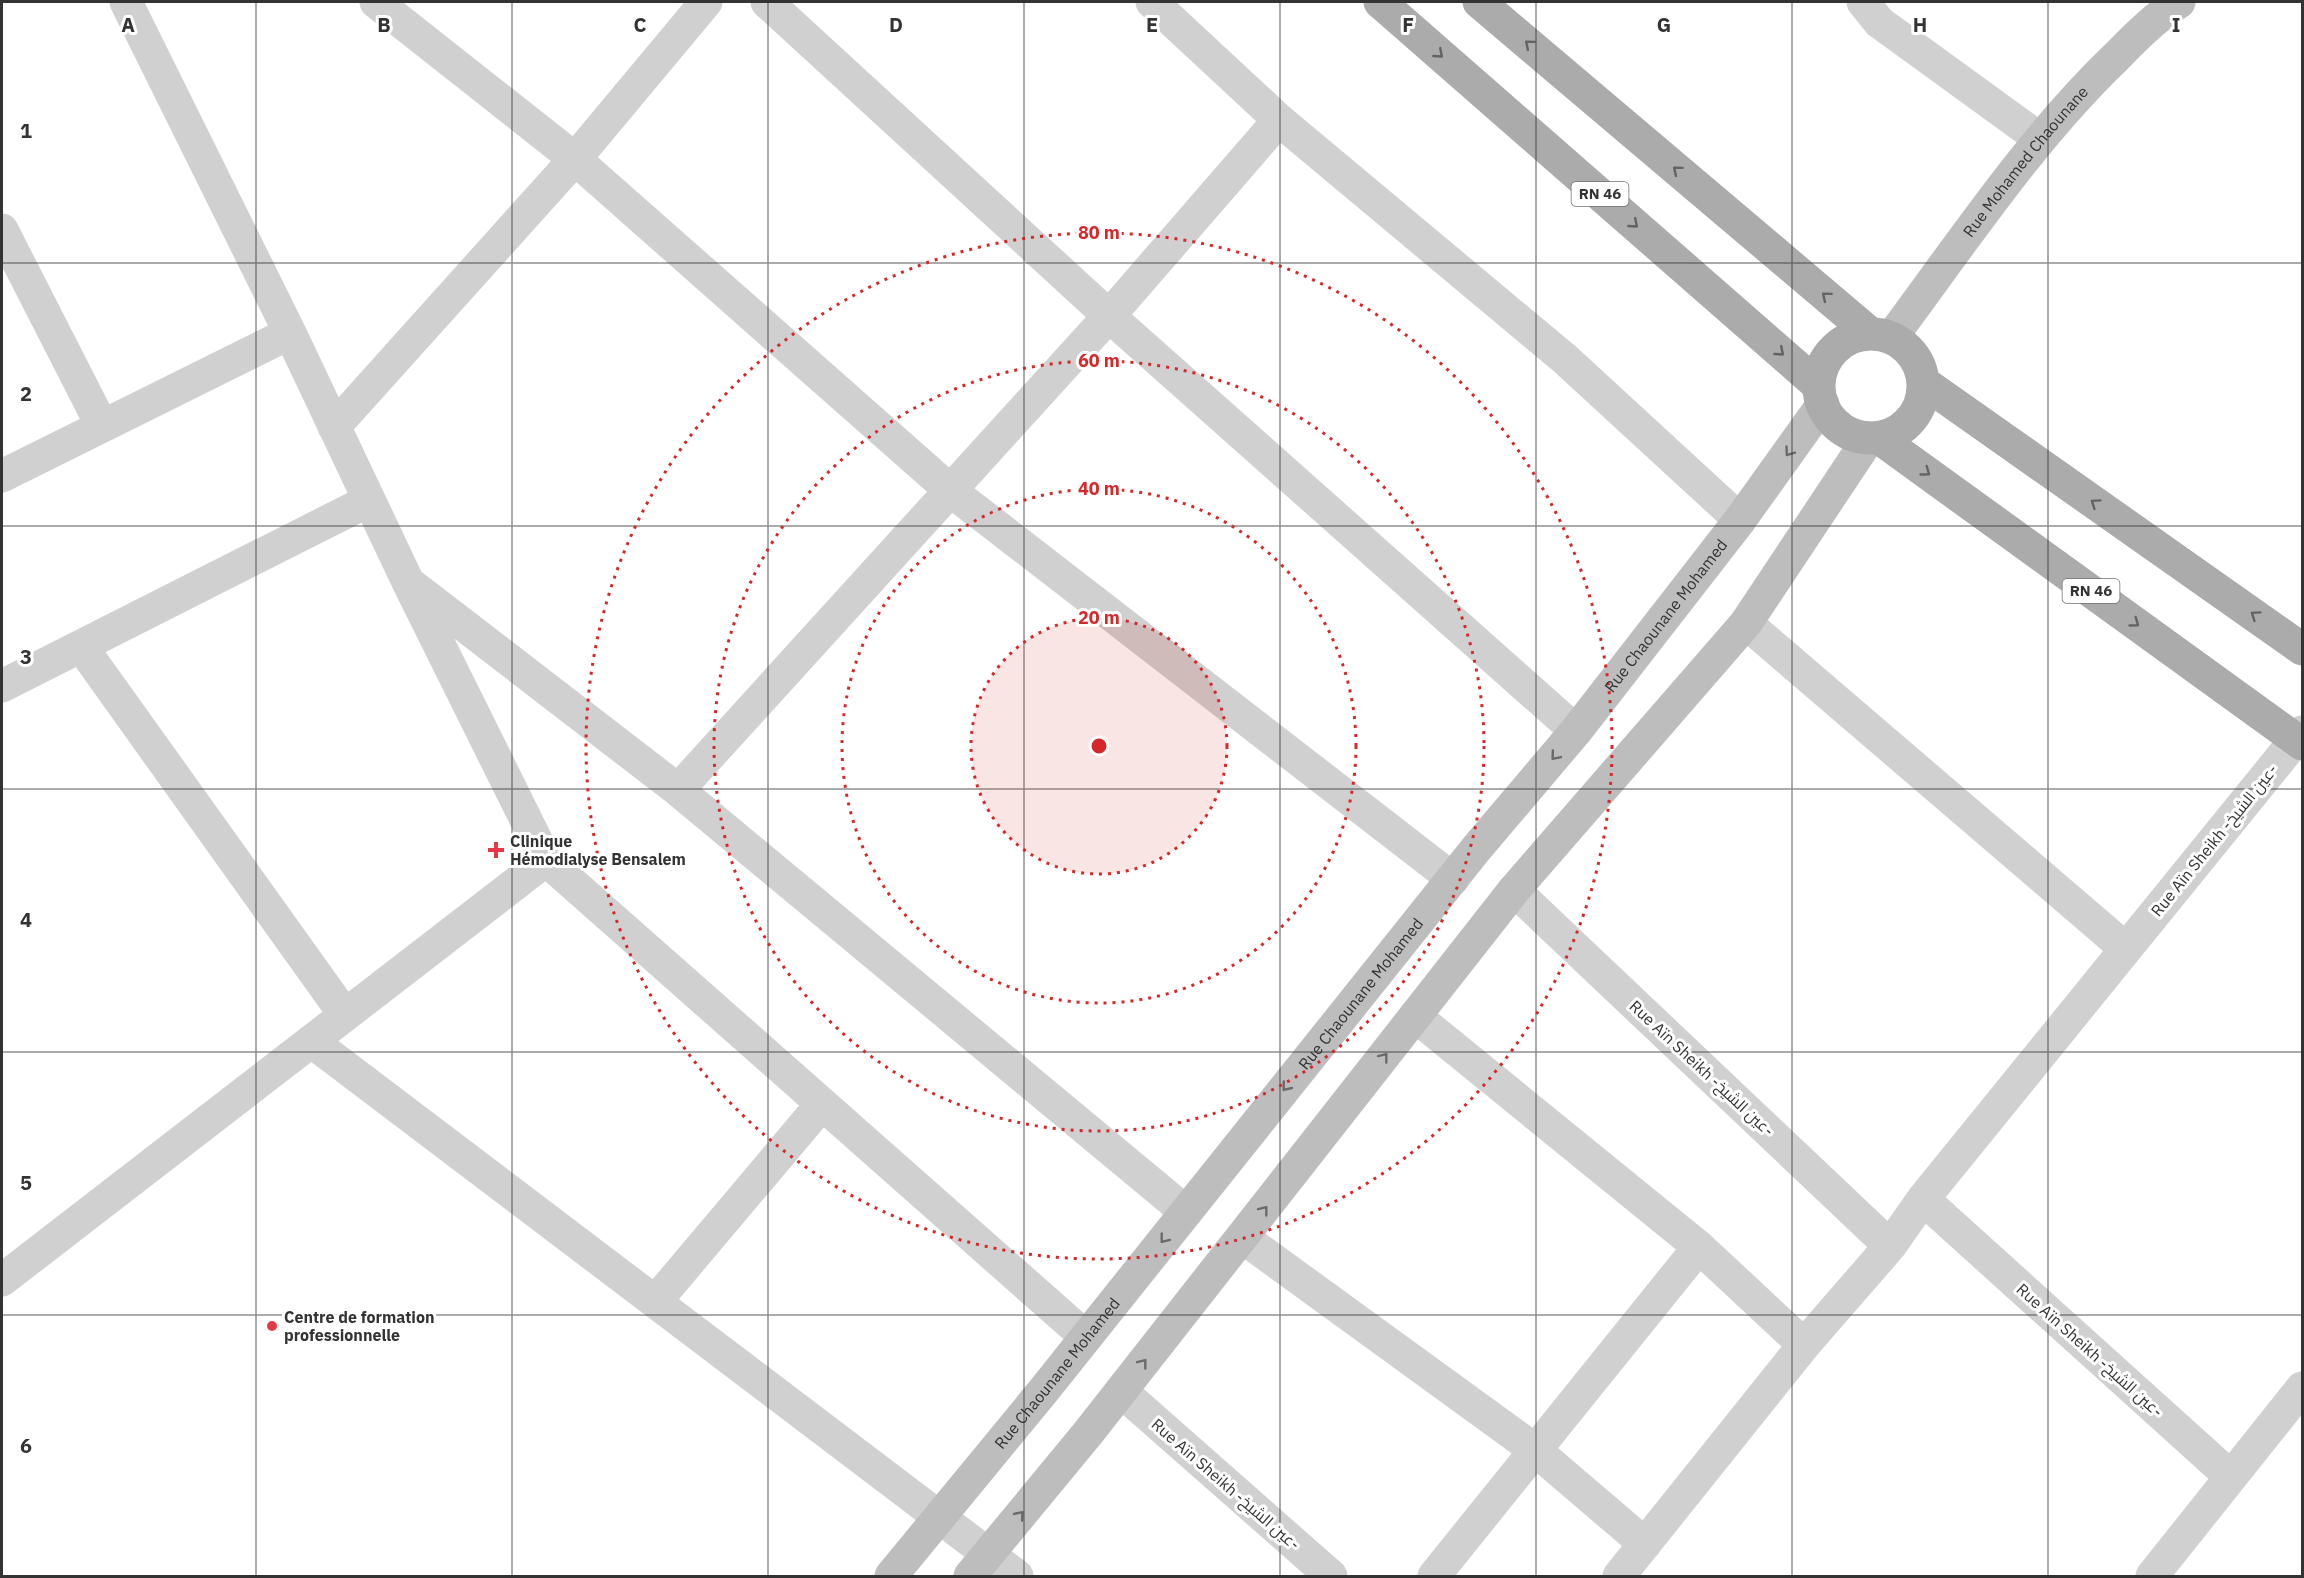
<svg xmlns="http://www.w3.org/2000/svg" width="2304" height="1578" viewBox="0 0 2304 1578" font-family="'IBM Plex Sans',Cairo,sans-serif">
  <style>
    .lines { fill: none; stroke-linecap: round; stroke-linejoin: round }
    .street { stroke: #d0d0d0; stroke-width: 33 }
    .secondary { stroke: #bdbdbd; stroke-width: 33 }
    .primary { stroke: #ababab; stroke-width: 33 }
    .oneway { stroke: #636363 }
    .oneway2 { stroke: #6a6a6a }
    .grid { fill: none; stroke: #333; stroke-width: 1.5; stroke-opacity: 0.55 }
    .ring { fill: none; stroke: #d62828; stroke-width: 3; stroke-dasharray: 3 6 }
    .poi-dot { fill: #e63946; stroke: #fff; stroke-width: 2 }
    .labels { text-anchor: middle; stroke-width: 6; stroke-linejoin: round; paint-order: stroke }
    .shield { fill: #fff; stroke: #707070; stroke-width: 1.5 }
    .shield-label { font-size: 15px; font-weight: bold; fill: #333 }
    .street-label { font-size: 16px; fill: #333; stroke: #fff }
    .poi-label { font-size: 16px; font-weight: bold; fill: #333; stroke: #fff; text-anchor: start }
    .grid-label { font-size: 20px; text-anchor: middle; font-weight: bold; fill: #333; stroke: #fff; stroke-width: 6; stroke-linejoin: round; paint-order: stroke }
    .centre { fill: #d62828; stroke: #fff; stroke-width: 3 }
    .ring-label { font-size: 18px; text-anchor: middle; font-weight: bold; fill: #d62828; stroke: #fff; stroke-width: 6; stroke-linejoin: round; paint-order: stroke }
  </style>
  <rect width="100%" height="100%" fill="#fff"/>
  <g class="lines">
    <path class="street" d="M126,2L290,333L408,582L546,860L1086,1337
      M376,2L575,159L951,491L1453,879
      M767,2L1109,316L1576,731
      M1152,2L1279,120L1565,359L1740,520
      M1863,2L1879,22L2040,139
      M2,230L102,426
      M334,427L575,159L706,2
      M2,476L290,333
      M413,586L678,790L1186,1212
      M1746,623L2126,949
      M81,646L345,1015
      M2,686L368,501
      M678,790L1109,316L1279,120
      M1514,890L1890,1246
      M1415,1016L1699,1247L1804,1345
      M311,1041L1017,1576
      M1923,1199L2231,1477
      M1242,1237L1535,1450L1645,1544
      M2,1280L546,860
      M655,1302L822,1104
      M1121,1391L1331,1576
      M1434,1576L1699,1247
      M1619,1576L1804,1345L1890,1246L1923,1199L2302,732
      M2152,1576L2302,1388"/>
    <g class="secondary">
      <path id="s1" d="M1891,338C1961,244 2030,140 2114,59C2135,38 2154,18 2179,2"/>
      <path id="s2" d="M891,1576L1044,1390L1476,849L1576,731L1740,520L1823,404"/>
      <path d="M970,1576L1088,1433L1514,890L1746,623L1869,438"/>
    </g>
    <path class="primary" d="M1380,2L1819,386
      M1479,2L1871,334
      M1819 386a52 52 0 1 1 104 0a52 52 0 1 1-104 0Z
      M1923,382L2302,649
      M1879,438L2302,744"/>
  </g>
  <defs><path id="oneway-chevron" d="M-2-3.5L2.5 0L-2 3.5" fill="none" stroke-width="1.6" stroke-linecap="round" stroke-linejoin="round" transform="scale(1.5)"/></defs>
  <g class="oneway">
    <use href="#oneway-chevron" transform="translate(1529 44) rotate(-140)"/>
    <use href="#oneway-chevron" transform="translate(1439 54) rotate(41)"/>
    <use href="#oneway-chevron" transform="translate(1677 170) rotate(-140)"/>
    <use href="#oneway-chevron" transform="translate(1634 224) rotate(41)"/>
    <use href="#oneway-chevron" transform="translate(1826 296) rotate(-140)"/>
    <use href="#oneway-chevron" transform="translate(1780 352) rotate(41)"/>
    <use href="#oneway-chevron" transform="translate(1926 472) rotate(36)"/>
    <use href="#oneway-chevron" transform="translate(2095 503) rotate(-145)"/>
    <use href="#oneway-chevron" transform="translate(2255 615) rotate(-145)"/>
    <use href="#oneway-chevron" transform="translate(2135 623) rotate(36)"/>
  </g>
  <g class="oneway2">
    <use href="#oneway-chevron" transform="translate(1789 452) rotate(126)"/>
    <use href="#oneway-chevron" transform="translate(1555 756) rotate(130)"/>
    <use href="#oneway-chevron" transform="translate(1384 1057) rotate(-52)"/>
    <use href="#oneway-chevron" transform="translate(1286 1087) rotate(129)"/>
    <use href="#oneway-chevron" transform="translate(1264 1210) rotate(-52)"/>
    <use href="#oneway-chevron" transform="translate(1164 1239) rotate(128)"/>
    <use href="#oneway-chevron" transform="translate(1143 1363) rotate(-52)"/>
    <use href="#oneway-chevron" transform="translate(1020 1515) rotate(-50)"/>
  </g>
  <path class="grid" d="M256,2V1576M512,2V1576M768,2V1576M1024,2V1576M1280,2V1576M1536,2V1576M1792,2V1576M2048,2V1576M2,263H2302M2,526H2302M2,789H2302M2,1052H2302M2,1315H2302"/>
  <circle cx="1099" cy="746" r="128" fill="#d62828" fill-opacity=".12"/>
  <g class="ring">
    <circle cx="1099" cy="746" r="128"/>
    <circle cx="1099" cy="746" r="257"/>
    <circle cx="1099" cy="746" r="385"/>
    <circle cx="1099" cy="746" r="513"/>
  </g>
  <g class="poi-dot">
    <path d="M493 841h6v6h6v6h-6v6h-6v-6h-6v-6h6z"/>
    <circle cx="272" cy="1326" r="6"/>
  </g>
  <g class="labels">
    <g class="shield">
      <rect x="1571.5" y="182" width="57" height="24" rx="4.5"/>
      <rect x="2062.5" y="579" width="57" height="24" rx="4.5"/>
    </g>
    <g class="shield-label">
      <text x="1600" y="199">RN 46</text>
      <text x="2091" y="596">RN 46</text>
    </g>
    <g class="street-label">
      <text dy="6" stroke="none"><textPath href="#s1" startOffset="222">Rue Mohamed Chaounane</textPath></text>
      <text dy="6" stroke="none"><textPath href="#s2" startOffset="1234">Rue Chaounane Mohamed</textPath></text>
      <text transform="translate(2214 840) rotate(-51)" y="6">Rue Aïn Sheikh -عين الشيخ-</text>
      <text dy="6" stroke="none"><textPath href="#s2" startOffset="748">Rue Chaounane Mohamed</textPath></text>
      <text transform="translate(1702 1068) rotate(43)" y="6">Rue Aïn Sheikh -عين الشيخ-</text>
      <text transform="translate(2090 1350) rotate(42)" y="6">Rue Aïn Sheikh -عين الشيخ-</text>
      <text dy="6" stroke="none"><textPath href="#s2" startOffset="262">Rue Chaounane Mohamed</textPath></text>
      <text transform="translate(1226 1484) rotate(41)" y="6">Rue Aïn Sheikh -عين الشيخ-</text>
    </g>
    <g class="poi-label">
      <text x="510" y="847">Clinique<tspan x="510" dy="18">Hémodialyse Bensalem</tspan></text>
      <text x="284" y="1323">Centre de formation<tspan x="284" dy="18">professionnelle</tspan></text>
    </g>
  </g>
  <g class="grid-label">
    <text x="128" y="32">A</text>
    <text x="384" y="32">B</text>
    <text x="640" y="32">C</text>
    <text x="896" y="32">D</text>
    <text x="1152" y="32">E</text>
    <text x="1408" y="32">F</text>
    <text x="1664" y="32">G</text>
    <text x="1920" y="32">H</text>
    <text x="2176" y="32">I</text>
    <text x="26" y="138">1</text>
    <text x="26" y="401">2</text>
    <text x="26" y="664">3</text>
    <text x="26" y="927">4</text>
    <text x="26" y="1190">5</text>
    <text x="26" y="1453">6</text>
  </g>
  <circle cx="1099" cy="746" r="9" class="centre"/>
  <g class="ring-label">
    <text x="1099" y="239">80 m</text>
    <text x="1099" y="367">60 m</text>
    <text x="1099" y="495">40 m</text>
    <text x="1099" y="624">20 m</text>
  </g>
  <rect width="2304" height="1578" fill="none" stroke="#333333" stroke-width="6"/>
</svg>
